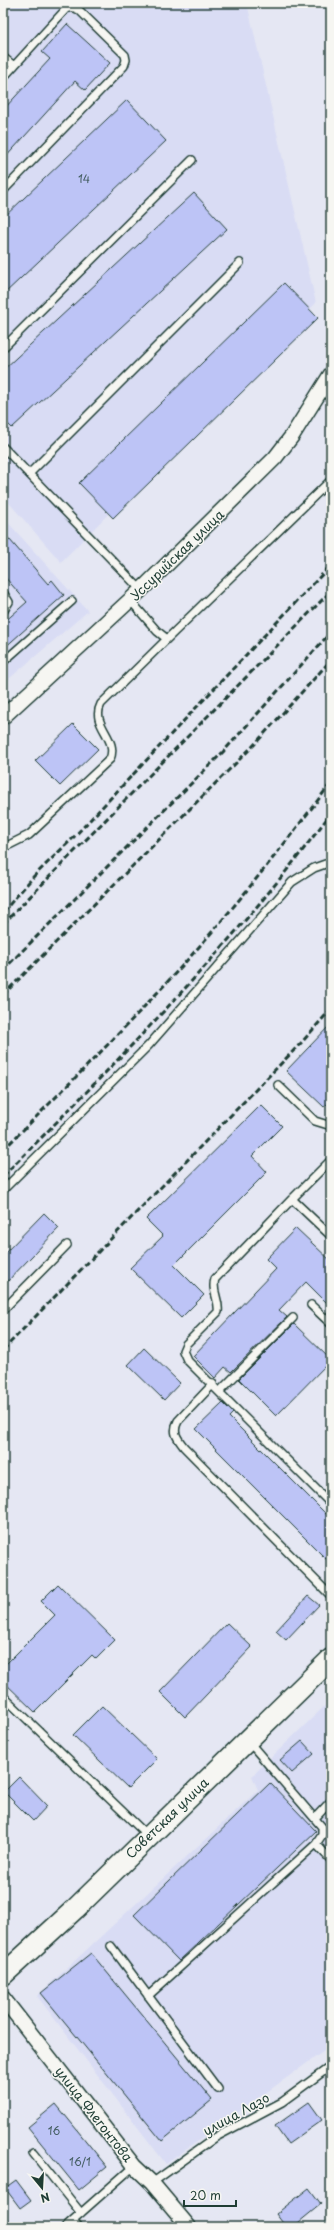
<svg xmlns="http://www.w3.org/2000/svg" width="334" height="2230" viewBox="0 0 334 2230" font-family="'Playpen Sans',sans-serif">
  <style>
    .built { fill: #d9dcf4 }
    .building { fill: #bdc4f6; stroke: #1f3d34 }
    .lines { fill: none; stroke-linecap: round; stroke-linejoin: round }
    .service-casing { stroke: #1f3d34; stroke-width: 10 }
    .minor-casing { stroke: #1f3d34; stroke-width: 17 }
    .secondary-casing { stroke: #1f3d34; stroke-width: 23 }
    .service { stroke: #f6f6f2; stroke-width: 7 }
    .minor { stroke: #f6f6f2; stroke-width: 14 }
    .secondary { stroke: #f6f6f2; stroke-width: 20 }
    .rail { stroke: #1f3d34; stroke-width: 3; stroke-dasharray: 6 3; stroke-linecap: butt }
    .labels { text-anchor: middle; stroke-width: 3; stroke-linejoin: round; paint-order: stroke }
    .number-label { font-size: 11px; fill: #465f64 }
    .street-label { font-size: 13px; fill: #1f3d34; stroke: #f6f6f2 }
  </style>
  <rect width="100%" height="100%" fill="#e5e7f3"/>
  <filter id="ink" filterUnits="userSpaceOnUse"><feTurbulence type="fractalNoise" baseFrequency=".025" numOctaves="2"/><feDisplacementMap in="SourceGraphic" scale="8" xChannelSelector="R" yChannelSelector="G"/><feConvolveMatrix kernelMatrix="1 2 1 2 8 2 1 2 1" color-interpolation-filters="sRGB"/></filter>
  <g filter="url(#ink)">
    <path class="built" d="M3,3H247L316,303L61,562L3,496Z
      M3,517L88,611L3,684Z
      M331,1700V2046L166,2164L37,1996L258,1790L252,1776Z"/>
    <path class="building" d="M67,24L110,63L85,90L75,81L3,160V110L50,59L42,52Z
      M127,100L166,141L3,295V218Z
      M194,193L227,229L12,428L3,419V370Z
      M284,283L318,318L113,518L79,483Z
      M3,532L48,584L52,580L64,595L3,649V623L27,602L3,575Z
      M73,724L98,749L60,786L35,761Z
      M331,1024V1100L324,1107L286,1071Z
      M261,1105L282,1126L252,1156L267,1172L174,1265L204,1295L181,1318L130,1268L163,1236L146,1219Z
      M44,1213L59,1228L3,1286V1255Z
      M296,1228L331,1261V1307L306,1282L279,1310L287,1317L231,1372L225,1367L215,1378L193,1356L276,1269L266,1259Z
      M294,1324L331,1360L276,1416L239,1379Z
      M144,1348L180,1383L164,1400L128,1365Z
      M223,1403L233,1413L229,1417L331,1519V1564L196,1429Z
      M58,1584L115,1640L96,1659L92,1655L35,1712L3,1681V1667L55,1615L41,1601Z
      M308,1596L319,1605L286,1640L276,1631Z
      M227,1623L252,1647L185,1717L160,1692Z
      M102,1706L157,1759L128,1788L73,1735Z
      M302,1741L314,1754L292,1773L280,1760Z
      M19,1777L47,1806L33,1821L4,1792Z
      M270,1783L316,1831L179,1961L134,1915Z
      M91,1953L212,2100L162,2141L41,1993Z
      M309,2102L322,2120L288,2144L275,2126Z
      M56,2104L107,2167L79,2190L28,2127Z
      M16,2180L31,2200L20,2208L5,2188Z
      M309,2188L321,2204L293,2227H286L276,2214Z"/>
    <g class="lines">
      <g class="service-casing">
        <path id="service" d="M3,57L14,66
          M3,78L66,9L72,7L79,10L125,55L126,60L124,66L3,191
          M3,348L192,160
          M3,447L29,474L240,263
          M29,474L141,590
          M3,592L9,602L3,612
          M167,639L331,480
          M3,662L72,601
          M3,848L29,835L110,759C119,738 90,725 101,704L167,639L157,631L130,600
          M278,1085L315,1121L328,1125L331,1123
          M3,1190L149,1045L292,882L314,868L331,862
          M292,1199L331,1160
          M331,1236L292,1199L215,1279C211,1291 220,1300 218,1312L186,1344L183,1351L187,1360L331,1504
          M311,1305L331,1324
          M3,1310L67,1245
          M213,1384L178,1421C172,1432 177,1438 184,1447L331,1596
          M219,1392L293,1318
          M3,1696L148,1836
          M249,1742L322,1827V1835L316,1844L331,1860
          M315,1818L331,1801
          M111,1946L218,2089
          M148,1996L316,1844
          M33,2153L81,2213
          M152,2183L216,2137L282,2102L331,2066
          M73,2220L79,2227
          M3,2221L7,2227
          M65,2227L134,2166"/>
      </g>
      <g class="minor-casing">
        <path id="minor" d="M3,717L141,590L275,458L292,436L331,374
          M3,1998L134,2166L152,2183L189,2227"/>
      </g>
      <g class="secondary-casing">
        <path id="secondary" d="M3,1975L75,1909L331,1659"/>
      </g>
      <use href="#service" class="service"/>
      <use href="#minor" class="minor"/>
      <use href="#secondary" class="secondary"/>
      <path class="rail" d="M3,912L34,876L72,839L331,565
        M3,924L331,591
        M3,970L223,752L331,632
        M3,995L253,746L331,660
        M3,1150C69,1084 136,1018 198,948C245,895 288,839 331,783
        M3,1176C118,1061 234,944 331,813
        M3,1350L301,1043L331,1009"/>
    </g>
  </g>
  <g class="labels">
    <g class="number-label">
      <text x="84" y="183">14</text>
      <text x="54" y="2135">16</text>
      <text x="80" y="2166">16/1</text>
    </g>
    <g class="street-label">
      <text transform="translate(177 555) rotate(-44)" y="5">Уссурийская улица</text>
      <text transform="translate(167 1818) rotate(-44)" y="5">Советская улица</text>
      <text transform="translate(94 2114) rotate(52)" y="5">улица Флегонтова</text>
      <text transform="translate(236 2114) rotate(-29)" y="5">улица Лазо</text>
    </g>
  </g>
  <rect width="334" height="2230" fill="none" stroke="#f6f6f2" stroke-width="16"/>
  <rect x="8" y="8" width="318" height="2214" fill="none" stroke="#1f3d34" stroke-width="1.5" filter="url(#ink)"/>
  <g transform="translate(42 2188) rotate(162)" stroke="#f6f6f2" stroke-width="3" paint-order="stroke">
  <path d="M0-3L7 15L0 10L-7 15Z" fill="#1f3d34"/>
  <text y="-6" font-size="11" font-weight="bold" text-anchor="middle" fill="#1f3d34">N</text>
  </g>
  <path d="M184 2200v6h52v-6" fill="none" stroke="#1f3d34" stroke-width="2"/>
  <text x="190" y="2200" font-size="12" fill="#1f3d34" stroke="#f6f6f2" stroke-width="3" paint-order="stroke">20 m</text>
</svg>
